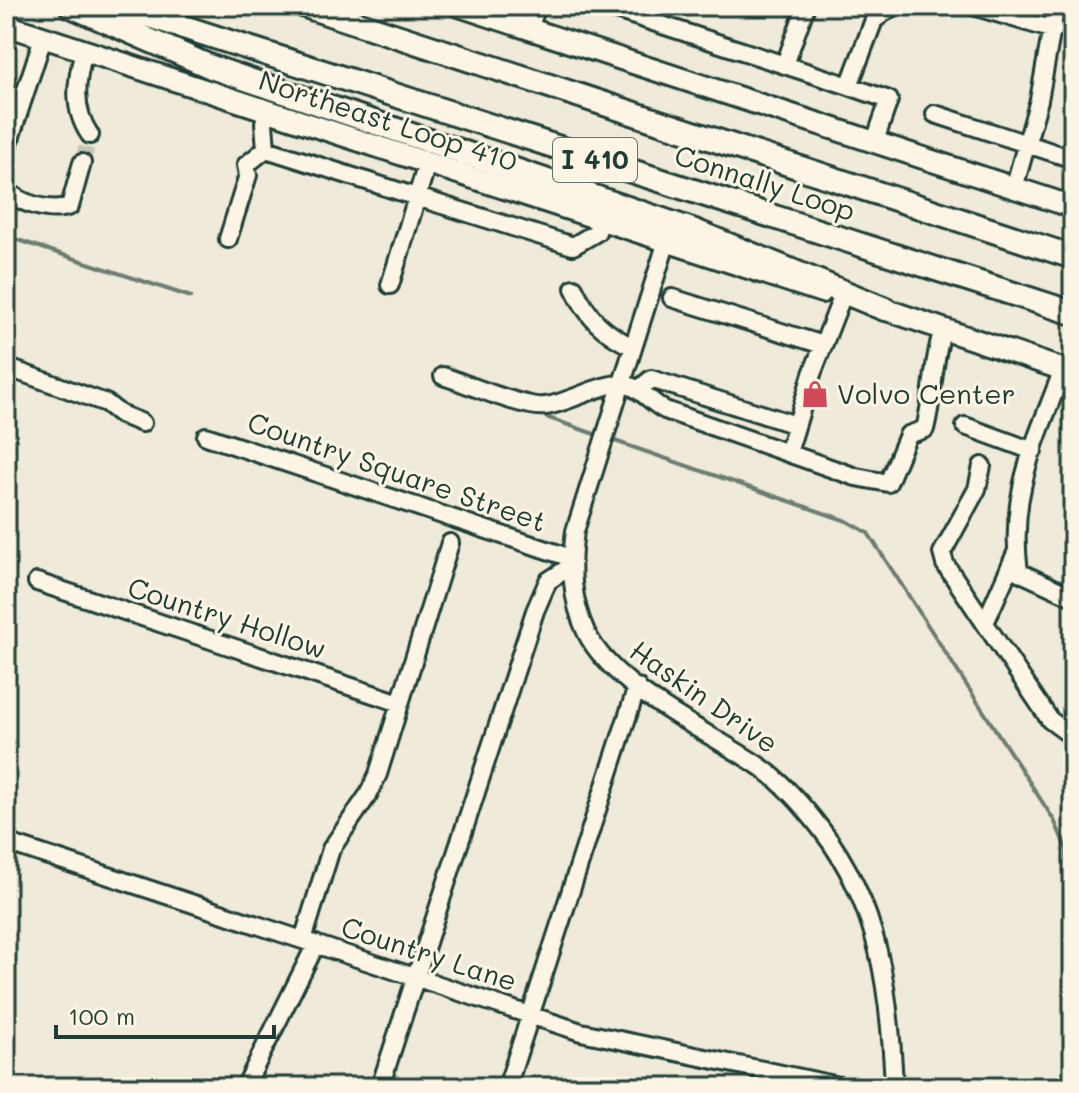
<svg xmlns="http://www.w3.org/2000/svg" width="1079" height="1093" viewBox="0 0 1079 1093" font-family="Mali,sans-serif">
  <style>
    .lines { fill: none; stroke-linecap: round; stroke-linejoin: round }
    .stream { stroke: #6c7d71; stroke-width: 4 }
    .minor-tunnel { stroke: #c5c7b9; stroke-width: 16; stroke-dasharray: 16 8; stroke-linecap: butt }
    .minor-casing { stroke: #1f3d34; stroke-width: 22 }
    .major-casing { stroke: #1f3d34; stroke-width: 26 }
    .highway-casing { stroke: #1f3d34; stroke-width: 28 }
    .minor { stroke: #fcf5e5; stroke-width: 16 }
    .major { stroke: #fcf5e5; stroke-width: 20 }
    .highway { stroke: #fcf5e5; stroke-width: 22 }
    .labels { text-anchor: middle; stroke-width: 6; stroke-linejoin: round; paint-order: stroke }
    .shield { fill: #fcf5e5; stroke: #617469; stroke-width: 2 }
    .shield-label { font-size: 26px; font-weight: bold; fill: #1f3d34 }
    .street-label { font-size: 28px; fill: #1f3d34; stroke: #fcf5e5 }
    .poi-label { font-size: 28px; fill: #1f3d34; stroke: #fcf5e5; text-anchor: start }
  </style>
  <rect width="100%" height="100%" fill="#efeada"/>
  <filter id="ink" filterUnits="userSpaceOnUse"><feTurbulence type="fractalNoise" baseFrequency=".0125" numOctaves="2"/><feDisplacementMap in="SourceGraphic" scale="16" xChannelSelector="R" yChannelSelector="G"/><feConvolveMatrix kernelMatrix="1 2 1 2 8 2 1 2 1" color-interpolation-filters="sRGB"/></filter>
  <g filter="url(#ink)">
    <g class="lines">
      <path class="stream" d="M6,236L191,297
        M546,417L600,436
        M609,439L847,521L868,533L1054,820L1067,850L1071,1087"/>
      <path class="minor-tunnel" d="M82,163L90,135"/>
      <g class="minor-casing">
        <path id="minor" d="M604,6L849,86L874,20L893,6
          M973,6L1054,30
          M529,29L537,6
          M84,51C76,81 72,109 90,135
          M785,64L806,6
          M849,86L889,100L875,141
          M935,114L1073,159
          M266,149L264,123L267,111
          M6,151L43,38
          M427,163L417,197L573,246L597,232L601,220
          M1014,188L1039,100L1056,6
          M6,189C19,204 52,213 70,206L82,163
          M228,239L248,175L246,165L266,149L417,197L390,285
          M667,241L575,531C570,566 571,599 586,632C614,690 710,732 762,768C784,784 805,808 821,829C880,905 890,994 894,1087
          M574,288C588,318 603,333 633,347
          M672,298L823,345
          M6,367L106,403L120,414L142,423
          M1063,369C1036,442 1008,493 1019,572L1073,597
          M443,376C465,383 525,409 545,406C566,404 603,382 623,384C639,386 651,403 665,410L856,477L888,483L908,435L925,429C934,394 932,363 943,329
          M638,390L651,379L796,425
          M965,426L1033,451
          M206,436L571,558
          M788,453L812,374L842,297
          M982,466L977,489L942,553L945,564L1050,720L1073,737
          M37,582L400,703
          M985,623L1016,553
          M6,842L581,1032L844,1087
          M303,940L331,849L368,795L378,774L450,543
          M245,1087L316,944
          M380,1087L535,611L548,581L571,566
          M507,1087L637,687"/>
      </g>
      <g class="major-casing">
        <path id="major" d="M459,6L1073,207
          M6,25L822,292
          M872,305L1073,373"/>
      </g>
      <g class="highway-casing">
        <path id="highway" d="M71,6L211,67L692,230L885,309
          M118,6L1073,313
          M305,6L1073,257"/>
      </g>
      <use href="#minor" class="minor"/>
      <use href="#major" class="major"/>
      <use href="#highway" class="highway"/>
    </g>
  </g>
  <defs>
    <g id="shop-bare" transform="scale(2.16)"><path d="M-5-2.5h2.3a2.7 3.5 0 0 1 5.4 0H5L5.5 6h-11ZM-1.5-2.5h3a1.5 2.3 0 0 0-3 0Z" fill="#d1495b" stroke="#fcf5e5" stroke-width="2.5" paint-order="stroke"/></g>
  </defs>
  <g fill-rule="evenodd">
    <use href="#shop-bare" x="815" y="394"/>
  </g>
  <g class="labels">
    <rect class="shield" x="553" y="138" width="84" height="44" rx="6"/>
    <g class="shield-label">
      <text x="595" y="169">I 410</text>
    </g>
    <g class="street-label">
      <text transform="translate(388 121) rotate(18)" y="10">Northeast Loop 410</text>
      <text transform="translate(765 183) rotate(18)" y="10">Connally Loop</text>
      <text transform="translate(397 472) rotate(19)" y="10">Country Square Street</text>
      <text transform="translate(227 618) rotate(18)" y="10">Country Hollow</text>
      <text transform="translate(704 697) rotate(35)" y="10">Haskin Drive</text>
      <text transform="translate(429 954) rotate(18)" y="10">Country Lane</text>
    </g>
    <g class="poi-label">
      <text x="837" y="404">Volvo Center</text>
    </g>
  </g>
  <rect width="1079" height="1093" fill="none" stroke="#fcf5e5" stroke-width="32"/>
  <rect x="16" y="16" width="1047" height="1061" fill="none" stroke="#1f3d34" stroke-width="3" filter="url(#ink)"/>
  <path d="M56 1025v12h218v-12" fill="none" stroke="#1f3d34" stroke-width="4"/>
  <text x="68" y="1025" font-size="24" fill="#1f3d34" stroke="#fcf5e5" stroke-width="6" paint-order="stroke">100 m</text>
</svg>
